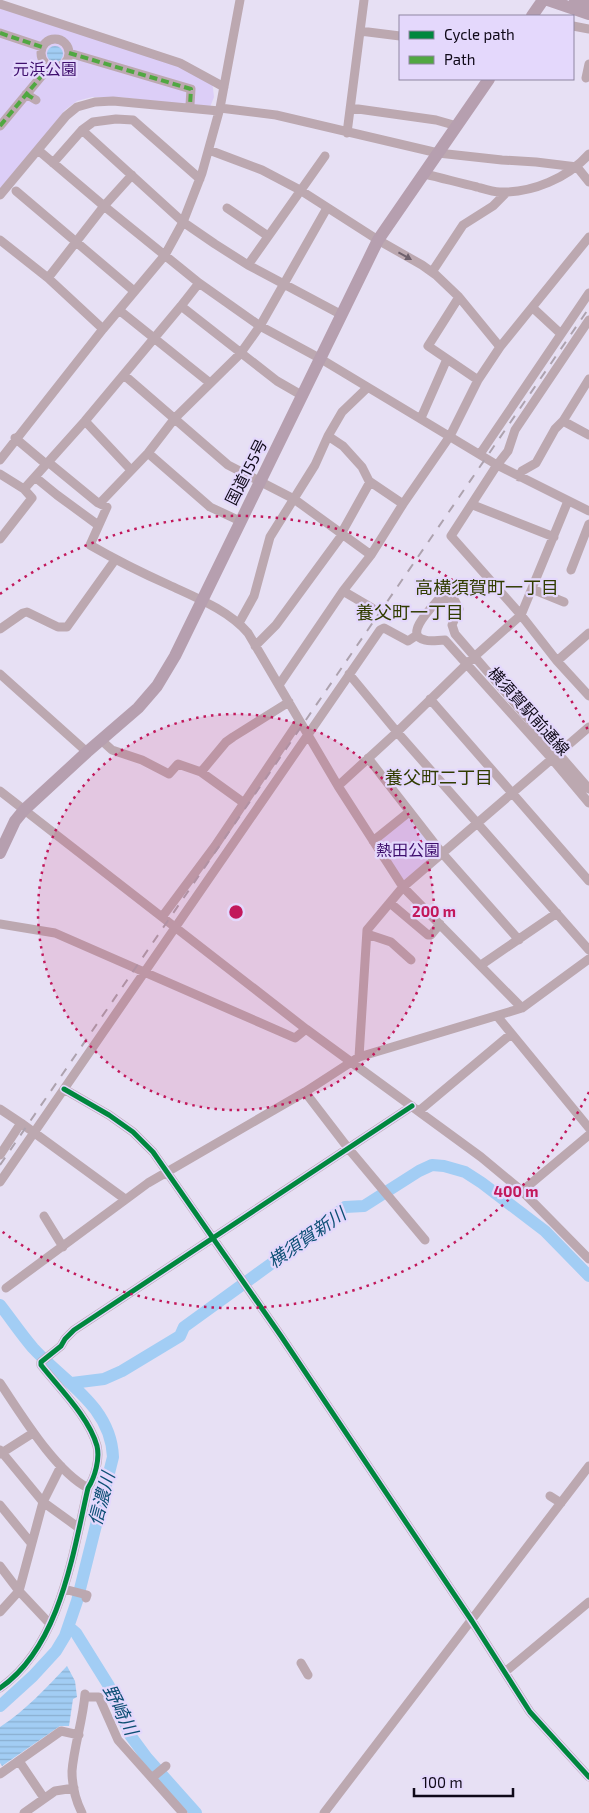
<svg xmlns="http://www.w3.org/2000/svg" width="589" height="1813" viewBox="0 0 589 1813" font-family="'Exo 2','Noto Sans JP',sans-serif">
  <style>
    .park { fill: #dccef7 }
    .water { fill: url(#water-rules) }
    .lines { fill: none; stroke-linecap: round; stroke-linejoin: round }
    .river { stroke: #a2cdf4; stroke-width: 12 }
    .minor { stroke: #bca8b0; stroke-width: 9 }
    .highway { stroke: #b69faf; stroke-width: 12 }
    .rail { stroke: #ada2ae; stroke-width: 2; stroke-dasharray: 9 9; stroke-linecap: butt }
    .quiet { stroke: #51a742; stroke-width: 4; stroke-dasharray: 8 4; stroke-linecap: butt }
    .cycleway-casing { stroke: #e4d8fc; stroke-width: 8 }
    .cycleway { stroke: #00873e; stroke-width: 5 }
    .oneway { fill: #6e606c }
    .ring { fill: none; stroke: #c2185b; stroke-width: 2.5; stroke-dasharray: 2.5 5 }
    .labels { text-anchor: middle; stroke-width: 4.5; stroke-linejoin: round; paint-order: stroke }
    .park-label { font-size: 16px; fill: #3e0e6d; stroke: #e4d8fc }
    .street-label { font-size: 16px; fill: #0f0918; stroke: #e4d8fc }
    .neighbourhood-label { font-size: 18px; fill: #313c00; stroke: #e4d8fc }
    .water-label { font-size: 18px; font-style: italic; fill: #0d4f75; stroke: #e4d8fc }
    .centre { fill: #c2185b; stroke: #e4d8fc; stroke-width: 2.5 }
    .ring-label { font-size: 15px; text-anchor: middle; font-weight: bold; fill: #c2185b; stroke: #e4d8fc; stroke-width: 4.5; stroke-linejoin: round; paint-order: stroke }
  </style>
  <defs>
    <pattern id="water-rules" width="6" height="5" patternUnits="userSpaceOnUse" patternTransform="scale(1.25)"><rect width="6" height="5" fill="#a2cdf4"/><path d="M0 2.5h6" fill="none" stroke="#8aafd0"/></pattern>
  </defs>
  <rect width="100%" height="100%" fill="#e7e0f4"/>
  <path class="park" d="M0,6L180,63L212,80L214,97L210,107L118,97H92L77,101L65,110L0,194Z
    M406,817L410,818L436,852V855L406,881H402L377,842Z"/>
  <path class="water" d="M47 54a8 8 0 1 1 16 0a8 8 0 1 1-16 0Z
    M67,1666L75,1681L77,1697L73,1699L69,1726H60L2,1766L0,1763V1727C26,1710 46,1688 67,1666Z"/>
  <g class="lines">
    <path class="river" d="M0,1305C11,1319 21,1334 33,1348C64,1382 111,1406 113,1457L77,1601L65,1636L56,1651L33,1676L0,1706
      M72,1383L104,1379L122,1371L180,1336L184,1327L275,1261L345,1207L364,1206L419,1171L432,1165L444,1166L465,1172L482,1183L545,1231L589,1276
      M69,1627L76,1633L109,1686L130,1735L147,1758L196,1813"/>
    <path class="minor" d="M0,4L180,63L224,87
      M573,26L589,29
      M360,31L400,36
      M0,33L42,47
      M41 53a14 14 0 1 1 28 0a14 14 0 1 1-28 0Z
      M69,53L191,89L190,105
      M586,78L589,64
      M26,94L36,100
      M220,108L276,115L438,153L502,160L536,162L577,167L589,182
      M351,108L436,120L457,126
      M0,126L49,67
      M82,130L183,222L215,244L248,265L342,315
      M347,133L364,0
      M38,150L104,206L199,283L260,326L321,359L497,465L589,511
      M209,150L262,170L300,190L378,240L422,265L436,275L459,297L500,347
      M53,163L82,130L93,122L116,119L133,120L200,179
      M425,174C442,178 460,183 477,187C484,189 493,192 500,192C532,193 568,178 589,154
      M16,191L134,291
      M0,195L66,116L77,107L95,102L113,101L219,111
      M227,208L268,236
      M0,240L48,278L103,329
      M248,265L325,156
      M432,272L463,225L493,206L507,192
      M48,278L104,206L132,175
      M459,297L428,346L478,380
      M181,306L277,381L303,396
      M533,308L561,334
      M119,310L210,383
      M589,320L515,430L508,451L497,465L451,536L521,615L557,661L589,696
      M124,375L228,465L294,499L371,555
      M421,418L447,359
      M85,421L131,470
      M563,421L589,435
      M328,436L343,446L362,467L369,481L403,504
      M15,438L46,464
      M148,453L210,507L240,521
      M480,454L589,293
      M0,460L103,329L165,255L183,222L202,173L220,108L240,0
      M48,462L98,503L107,507L90,545C116,560 142,573 169,585C197,598 228,610 248,633L338,786L403,887L522,1008
      M0,474L24,489L32,498L0,539
      M35,477L57,495L98,525
      M519,477L522,471L536,463L555,429L563,421L589,379
      M24,489L85,421L181,306L199,283
      M100,503L148,453L175,418L240,354L260,326L327,208
      M473,505L554,537
      M341,534L370,482
      M571,570L589,524
      M532,589L564,602
      M343,591L372,608
      M239,623L254,596L270,537L315,465L328,436L342,412L367,388
      M0,629L23,613L27,612L58,627H67L115,560
      M255,646L276,625L342,535
      M557,661L589,633
      M0,674L87,752
      M349,674L397,732L589,950
      M279,685L343,591L371,555L403,504L450,436L478,380L500,347L589,237
      M430,699L589,881
      M101,740L112,750L142,760L169,774L178,764L201,772L244,803
      M368,758L442,853L519,940
      M201,772L226,742L233,737L289,702
      M338,786L397,732L474,657L521,615L568,501
      M589,789L455,634L452,625L459,609L455,601L446,598L438,600C431,608 403,636 425,640C431,642 438,640 445,640L552,759L589,803
      M0,791L306,1029L481,1157L522,1191L589,1259
      M373,841L409,812
      M390,903L428,935H431L440,924
      M162,917L215,846L299,721
      M0,924L55,933L295,1038L306,1029
      M367,934L391,942L411,960
      M481,965L557,913
      M497,1016L589,1128
      M359,1057L367,930L403,887L589,727
      M64,1089L109,1115L133,1132L153,1152L281,1336L472,1621L530,1712L589,1777
      M305,1092L348,1148L425,1240
      M0,1109L21,1123L125,1199
      M419,1111L511,1034
      M0,1155L21,1123
      M0,1182L380,630L384,628L408,641L417,635
      M522,1191L589,1135
      M44,1216L63,1247
      M6,1288L148,1183L305,1092L359,1057L522,1008L589,959
      M0,1383C21,1414 55,1471 88,1488
      M0,1450L43,1502L79,1528
      M0,1454L33,1433
      M550,1496L561,1503
      M0,1505L31,1543
      M0,1566L19,1591L50,1624
      M64,1589L87,1595L86,1598
      M0,1612L19,1591L43,1502L61,1466
      M301,1663L308,1675
      M505,1672L589,1602
      M0,1688C60,1647 73,1553 88,1488C95,1477 100,1459 97,1446C89,1417 59,1388 41,1365V1362L61,1346L65,1339L74,1330L412,1106
      M85,1697H99L118,1740L183,1813
      M19,1761L44,1798
      M0,1774L61,1731L79,1735
      M153,1777L166,1766
      M24,1813L55,1791L74,1788
      M82,1813C76,1801 72,1785 72,1771C74,1746 83,1720 85,1694
      M324,1813L589,1466"/>
    <path class="highway" d="M548,0L589,14
      M575,0L589,4
      M532,16L543,0
      M0,853L15,821L24,810L87,752L138,708L157,686L175,656L378,240L489,79"/>
    <path class="rail" d="M0,1165L589,308"/>
    <path class="quiet" d="M0,33L42,47
      M69,53L191,89L190,105
      M26,94L36,100
      M0,126L49,67"/>
    <g class="cycleway-casing">
      <path id="cycleway" d="M64,1089L109,1115L133,1132L153,1152L281,1336L472,1621L530,1712L589,1777
        M0,1688C60,1647 73,1553 88,1488C95,1477 100,1459 97,1446C89,1417 59,1388 41,1365V1362L61,1346L65,1339L74,1330L412,1106"/>
    </g>
    <use href="#cycleway" class="cycleway"/>
  </g>
  <defs><path id="oneway-solid" d="M-6-.8H1V-3.2L6.5 0L1 3.2V.8H-6Z" transform="scale(1.25)"/></defs>
  <use class="oneway" href="#oneway-solid" transform="translate(405 256) rotate(29)"/>
  <circle cx="236" cy="912" r="198" fill="#c2185b" fill-opacity=".12"/>
  <g class="ring">
    <circle cx="236" cy="912" r="198"/>
    <path d="M589 1092A396 396 0 0 1 0 1230M0 594A396 396 0 0 1 589 732"/>
  </g>
  <g class="labels">
    <g class="park-label">
      <text x="45" y="75">元浜公園</text>
      <text x="408" y="856">熱田公園</text>
    </g>
    <g class="street-label">
      <text transform="translate(246 472) rotate(-63)" y="6">国道155号</text>
      <text transform="translate(529 711) rotate(48)" y="6">横須賀駅前通線</text>
    </g>
    <g class="neighbourhood-label">
      <text x="487" y="594">高横須賀町一丁目</text>
      <text x="410" y="619">養父町一丁目</text>
      <text x="439" y="784">養父町二丁目</text>
    </g>
    <g class="water-label">
      <text transform="translate(307 1238) rotate(-35)" y="6">横須賀新川</text>
      <text transform="translate(102 1499) rotate(-75)" y="6">信濃川</text>
      <text transform="translate(120 1710) rotate(63)" y="6">野崎川</text>
    </g>
  </g>
  <circle cx="236" cy="912" r="8" class="centre"/>
  <g class="ring-label">
    <text x="434" y="917">200 m</text>
    <text x="516" y="1197">400 m</text>
  </g>
  <rect x="399" y="15" width="175" height="65" fill="#e4d8fc" stroke="#8f85a1"/>
  <rect x="409" y="31" width="25" height="8" fill="#00873e" stroke="#8f85a1"/>
  <text x="444" y="40" font-size="15" fill="#0f0918">Cycle path</text>
  <rect x="409" y="56" width="25" height="8" fill="#51a742" stroke="#8f85a1"/>
  <text x="444" y="65" font-size="15" fill="#0f0918">Path</text>
  <path d="M414 1788v8h99v-8" fill="none" stroke="#0f0918" stroke-width="2.5"/>
  <text x="422" y="1788" font-size="15" fill="#0f0918" stroke="#e4d8fc" stroke-width="4" paint-order="stroke">100 m</text>
</svg>
